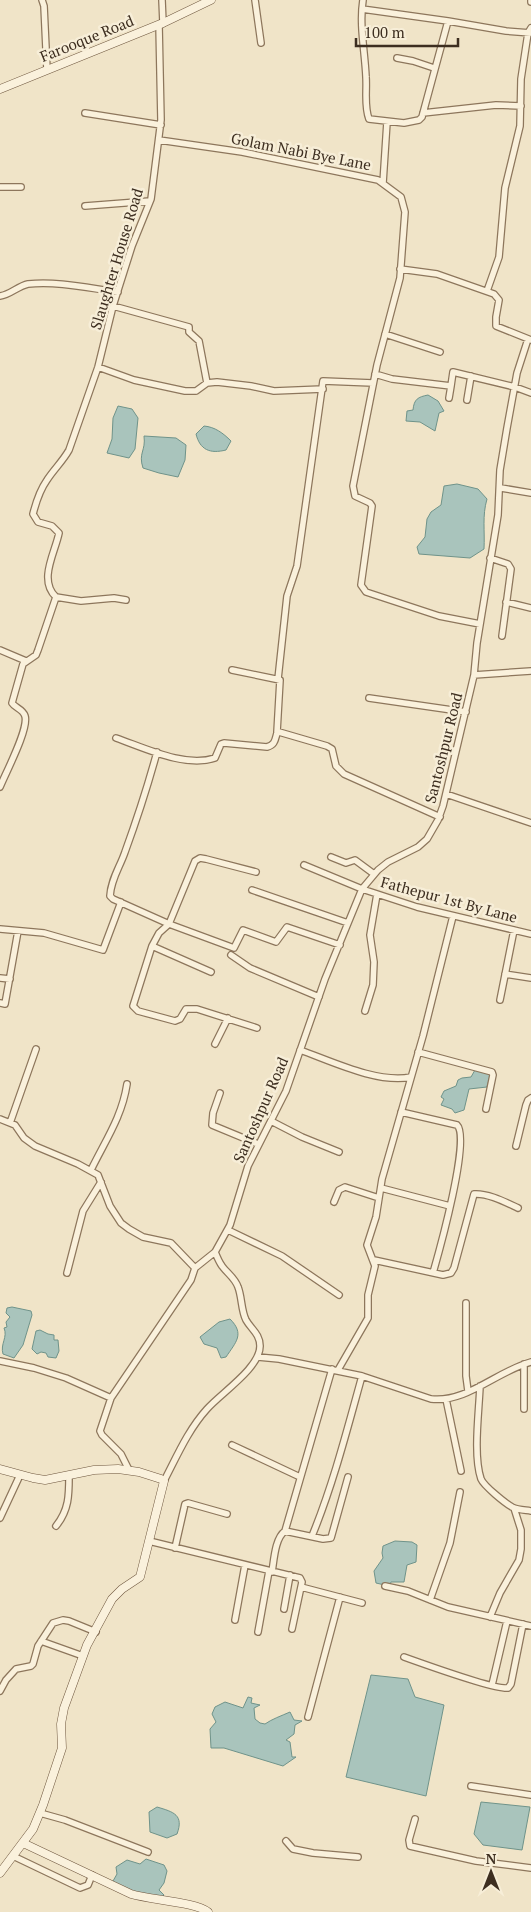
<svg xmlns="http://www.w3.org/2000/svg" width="531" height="1912" viewBox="0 0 531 1912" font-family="'PT Serif',serif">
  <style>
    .water { fill: #a9c4bc; stroke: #6f938a }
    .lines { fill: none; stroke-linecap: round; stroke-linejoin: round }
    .street-casing { stroke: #8d765c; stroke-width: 8 }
    .secondary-casing { stroke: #6f573f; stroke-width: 9 }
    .street { stroke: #faf1dc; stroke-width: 5.5 }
    .secondary { stroke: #faf1dc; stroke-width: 8 }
    .labels { text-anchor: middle; stroke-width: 5; stroke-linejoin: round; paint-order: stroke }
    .street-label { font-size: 15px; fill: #3d2e20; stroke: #f7eed8 }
  </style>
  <rect width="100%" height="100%" fill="#f0e4c8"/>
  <path class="water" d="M428,395L438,401L444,411L439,413L435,431L420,422L406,421L407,411L413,410C414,399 418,397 428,395Z
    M118,406L132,409L138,418L135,449L129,458L107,453L112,439L113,418Z
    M204,426C215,427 223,433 231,441L226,450C210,454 200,450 196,434Z
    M144,436L176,438L186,445L185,460L178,477L159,473L143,468C138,453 146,451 144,436Z
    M457,484L478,489L487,499C482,516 485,531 484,549L470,558L419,554L417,547L425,537L427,519L431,512L441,505L444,486Z
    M475,1070C482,1070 486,1070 490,1076L487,1087L469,1089L464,1110L455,1113L452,1109L441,1105L444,1099L441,1097L444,1091L456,1086L458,1080L462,1078L471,1077Z
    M12,1307L31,1311L32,1315L23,1345L14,1358L3,1354C0,1344 8,1337 4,1328L7,1327L6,1322L10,1317L6,1313L7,1308Z
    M230,1319C245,1334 236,1342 226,1357L221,1358L217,1348L204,1344L200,1337L219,1322Z
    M40,1330L48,1334L54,1335V1340H58L59,1351L56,1358L48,1357L46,1353L41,1352L37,1354L32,1349L36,1331Z
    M395,1541L412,1542L417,1545L416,1562L407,1565L404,1582H391L389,1586L376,1583L374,1571L383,1558L382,1553L383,1546Z
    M371,1675L408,1679L415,1697L444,1705L426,1796L346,1777Z
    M248,1697L252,1698L251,1703L260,1705L254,1708L255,1719L260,1723L265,1724C272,1719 281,1716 290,1712L294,1720L302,1721L295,1725L294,1734L286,1740L290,1742L292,1757H296L283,1766L224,1748H211L210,1729L216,1722L212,1714L215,1707L225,1702L243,1708Z
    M481,1802L530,1807L522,1850L483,1845L474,1834Z
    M157,1807C174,1812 184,1815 177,1834L167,1838L150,1832L149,1812Z
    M146,1859L164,1865L167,1871L164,1883L159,1890L164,1895L162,1897L147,1898L115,1886L113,1881L117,1874L116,1867L127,1860L140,1864Z"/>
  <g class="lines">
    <g class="street-casing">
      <path id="street" d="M42,0L44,6L47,70
        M162,0L163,23
        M255,0L261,43
        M531,0V2
        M362,9L448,21L422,117L419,120L404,123L369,119C364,106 367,91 366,77C365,52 359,25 363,0
        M448,21L506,31L531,33
        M397,58L413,61L434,68
        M85,113L161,125
        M423,113L496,105L521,106
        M159,140L242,152L378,180L401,197L405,212L400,278L377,365L353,486L355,496L370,503L372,506L361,585L366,592L439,616L480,624
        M383,183L387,122
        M0,187H21
        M85,206L150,201
        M400,269L437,274L494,294L499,300L496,317V326L531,340
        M487,291L499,257L505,188L520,126L521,79L528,33L531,28
        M0,296C10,295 18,286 28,284C58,281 88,288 118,292
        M113,306L189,327V332L199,341L207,383
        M385,334L440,352
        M98,367L134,380L185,391H196L207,383L217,382L251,386L274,391L323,389
        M375,374L392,379L451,386L453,372L515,387L531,393
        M449,398L451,386
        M467,400L471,376
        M501,488L531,493
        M490,558L508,564L511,569L502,636
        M126,600L114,598L81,601L56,597C38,580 55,553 59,533L52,526L38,522L33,514C36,502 40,490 47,480C54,469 63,461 69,450L98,367L113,306L132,246L151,199L161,120L159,25
        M506,602L531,608
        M0,650L26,661
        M232,670L280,680L277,732
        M474,675L531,671
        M278,679L287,596L297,566L323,381L373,383
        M369,698L466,712
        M116,738C145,748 185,768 215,758L221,744L224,743L267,747C275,745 275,740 277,733L279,732L327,746L332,749L336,766L344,774L440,817
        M157,752C148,785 137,819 125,852C120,867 111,879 110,896L113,899L169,924L234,948L243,930L276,942L287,927L340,945
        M0,787C6,772 29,729 25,716C23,709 15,708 12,703L23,664L36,655L38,650L56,597
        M446,794L531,823
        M331,857L346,863L355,860L374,874
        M304,865L362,889L417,907L531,934
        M256,872L206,859L200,858L195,861L169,924L159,933L152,946L133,1006L138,1011L175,1021L180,1019L186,1009H197L257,1028
        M252,890L348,923
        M0,929L44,933L103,950L121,902
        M152,946L211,972
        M231,955L250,968L319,997
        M505,974L531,978
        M0,978L10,979
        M500,1000L514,930
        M0,1003L5,1004L18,931
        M365,1011L373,985L374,962L370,935L377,894
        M215,1044L228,1018
        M300,1050C331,1061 378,1084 411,1077
        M418,1052L492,1072L493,1075L486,1109
        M220,1093L213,1113L212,1125L258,1144
        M401,1112L457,1125C471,1138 439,1252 433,1273
        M0,1119L15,1125L24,1138L35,1146L78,1164L98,1175L110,1206L121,1223L129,1229L143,1237L171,1243L195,1268
        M271,1121L302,1137L339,1152
        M10,1123L36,1049
        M516,1146L526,1105L528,1100L531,1098
        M91,1170C105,1141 122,1117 127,1084
        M381,1188L450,1206
        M334,1202L339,1190L345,1187L379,1198
        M228,1230L282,1256L339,1295
        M374,1260L443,1275L451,1273L454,1268L474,1194C488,1193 505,1202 518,1208
        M67,1273L83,1211L101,1182
        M466,1303V1376L468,1391
        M258,1357L279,1359L362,1376L431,1399C467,1403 497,1371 531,1362
        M0,1361L34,1368L66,1378L111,1398
        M524,1364V1409
        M338,1370L368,1318V1295L375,1266L367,1245L376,1217L382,1179L423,1036L453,916
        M480,1386C479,1412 473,1455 481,1479C484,1486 505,1503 512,1507C518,1510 525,1510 531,1511
        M446,1399L461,1471
        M232,1445L300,1477
        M129,1470L121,1454L102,1435L100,1431L111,1398L191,1280L195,1268L215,1252L230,1225L248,1166L286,1091L325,979L362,889L378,870L388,862L418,847L427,839L438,820L443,806L474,675L477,643L498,515L500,470L507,428L517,373L528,339
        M164,1481C177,1456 188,1430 207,1409C221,1393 260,1368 260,1346C260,1334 251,1329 246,1320C241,1310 242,1297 238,1287C235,1278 227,1273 222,1266C219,1262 217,1257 215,1252
        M0,1518L20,1475
        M56,1526C69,1510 69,1495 69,1476
        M285,1531L332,1369
        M312,1536C333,1485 347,1430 362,1376
        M149,1541L300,1578L302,1582L292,1629
        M175,1548L185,1504L188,1503L227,1514
        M272,1572C274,1560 275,1538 285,1531L323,1539L331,1538L348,1477
        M385,1586L408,1591L448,1607L531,1626
        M301,1587L362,1603
        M430,1600L450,1543L460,1492
        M284,1609L290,1575
        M490,1617L500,1593L519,1560L521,1549V1530L514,1508
        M235,1620L245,1565
        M258,1632L269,1571
        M41,1641L83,1656
        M404,1657C421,1663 495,1690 508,1688L511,1684L523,1624
        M492,1685L507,1621
        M0,1691L6,1680L16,1669L31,1666L33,1664L38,1646L53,1623L63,1620L69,1621L96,1632
        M308,1717L340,1597
        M471,1786L531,1795
        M40,1813L65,1820L148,1852
        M415,1819L409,1840L410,1846L476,1861L531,1868
        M286,1841L293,1849L313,1853L358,1857
        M13,1856L80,1888L88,1885L92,1875"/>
    </g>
    <g class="secondary-casing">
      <path id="secondary" d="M0,89L163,23L211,0
        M0,1469L33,1478L45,1480L94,1470L118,1469L139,1472L161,1479L164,1481L140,1577L122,1589L112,1599L87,1645L64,1708L61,1724L62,1748L43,1805L33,1829L0,1873
        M23,1843L131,1894C151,1900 196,1902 208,1912"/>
    </g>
    <use href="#street" class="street"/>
    <use href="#secondary" class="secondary"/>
  </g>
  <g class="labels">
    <g class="street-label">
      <text transform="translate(87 39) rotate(-22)" y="5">Farooque Road</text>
      <text transform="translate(301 152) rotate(11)" y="5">Golam Nabi Bye Lane</text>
      <text transform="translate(117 259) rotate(-73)" y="5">Slaughter House Road</text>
      <text transform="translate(444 748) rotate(-76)" y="5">Santoshpur Road</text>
      <text transform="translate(449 900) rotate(15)" y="5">Fathepur 1st By Lane</text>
      <text transform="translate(261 1110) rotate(-66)" y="5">Santoshpur Road</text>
    </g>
  </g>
  <g transform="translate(491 1872)" stroke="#f7eed8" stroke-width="4" paint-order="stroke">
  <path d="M0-4L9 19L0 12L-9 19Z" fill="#3d2e20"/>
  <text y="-8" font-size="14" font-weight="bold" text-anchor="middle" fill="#3d2e20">N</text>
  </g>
  <path d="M356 38v8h102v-8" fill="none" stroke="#3d2e20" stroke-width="2.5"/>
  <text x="364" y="38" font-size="15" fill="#3d2e20" stroke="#f7eed8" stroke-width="4" paint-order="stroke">100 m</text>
</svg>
